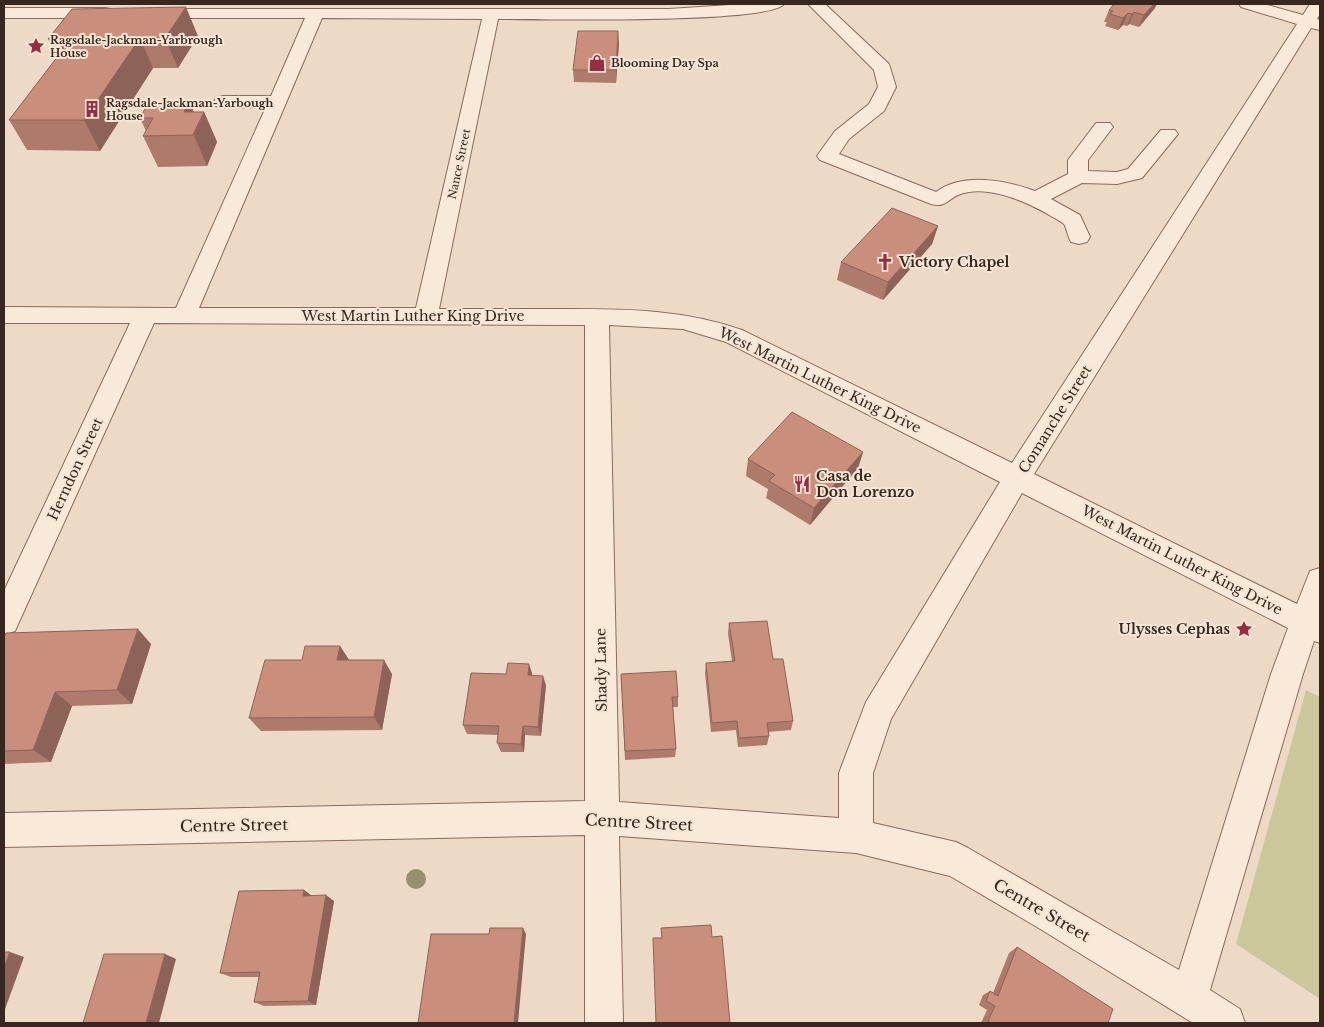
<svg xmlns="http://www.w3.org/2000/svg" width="1324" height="1027" viewBox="0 0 1324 1027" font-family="'Libre Baskerville',serif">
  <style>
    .green { fill: #cbc79a }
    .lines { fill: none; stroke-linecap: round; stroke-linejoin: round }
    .minor-casing { stroke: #886b5c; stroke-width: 2 }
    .minor { fill: #f8e9d9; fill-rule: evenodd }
    .tree { fill: #97906f }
    .wall { fill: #ae7a6c }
    .shaded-wall { fill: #8d6358 }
    .building { fill: #ca8e7d; stroke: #8d6358 }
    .labels { text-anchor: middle; stroke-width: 4; stroke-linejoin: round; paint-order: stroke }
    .far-poi-label { font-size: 11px; font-weight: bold; fill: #38271f; stroke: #f4e5d5; text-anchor: start }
    .far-street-label { font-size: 11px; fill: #38271f; stroke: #f4e5d5 }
    .poi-label { font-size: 14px; font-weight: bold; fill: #38271f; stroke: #f4e5d5; text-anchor: start }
    .street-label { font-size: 14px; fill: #38271f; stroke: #f4e5d5 }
    .near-street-label { font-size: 16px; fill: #38271f; stroke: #f4e5d5 }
  </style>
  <rect width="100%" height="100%" fill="#eddac6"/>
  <path class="green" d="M1306,690L1320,697V999L1236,944Z"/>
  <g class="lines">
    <g class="minor-casing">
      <path id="minor" d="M745,4H784C770,24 535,19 498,19L439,309C482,309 526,309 569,309C629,309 685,310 742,330L1012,463L1297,24L1241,7L1239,4H1264L1303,15L1310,4H1320V14L1317,19L1320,20V30L1311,28L1034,474L1297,604L1310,571L1320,568V643L1314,641L1303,674L1210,990L1240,1009L1245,1023H1193L1037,927L950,876L856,853L619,836L623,1023H585V835L4,847V813L585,801V325L154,323L15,631L4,635V591L130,323H4V307L176,308L266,107L223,108L216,106L214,102L216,98L223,96H271L305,18H150L144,17L142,13L144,9H669ZM322,18L482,19L416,308H199ZM609,325L683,329L726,342L1000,482L866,702L839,773V818L619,802ZM1022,493L1288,628L1271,674L1179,970L968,848L956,842L873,823V773L891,719Z
        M808,4H825L889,64L896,87L884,111L849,139L839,154L936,192C963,172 1005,180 1035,191L1068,174V160L1096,123H1110L1113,127L1088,160V171L1117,172L1128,169L1161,130H1175L1178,134L1142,178L1117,184L1082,183L1051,199L1080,215L1090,237L1087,242L1079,244L1071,242C1068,237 1067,229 1064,224C1061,221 1054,218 1051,216C1027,202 986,183 958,195C947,200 945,208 931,204L820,160L817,156L835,131L869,104L878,87L874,70Z
        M4,8H105L111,9L113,13L111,17L105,18H4Z"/>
    </g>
    <use href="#minor" class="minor"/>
  </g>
  <circle class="tree" cx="416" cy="879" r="10"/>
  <path class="wall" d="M1155,8L1139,27L1129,24L1127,26L1123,25L1118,30L1105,26L1107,22H1104L1109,10Z
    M198,36L178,68H153L100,151L27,150L9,120L58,56L48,39Z
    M619,43L616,83L574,82L573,70Z
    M189,102L194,112H204L217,142L207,166L158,167L143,136L146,131L140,118Z
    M938,226L932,244L883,300L837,280L841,262Z
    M863,452L858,468L810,525L766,498L768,489L746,476L748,459Z
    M729,623L773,659L793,721L791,730L768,732L769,736L767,745L738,747L736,730L711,732L705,673L706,663L732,661L728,634Z
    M4,637L151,644L132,704L72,706L51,762L4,764Z
    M340,646L349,660L392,674L382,730L261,731L249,718L302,660Z
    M532,673V675L546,685L541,736L525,735L524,752H501L497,743L498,735L467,734L463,725Z
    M621,674L678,697V707H673L676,749L675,757L625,760Z
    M304,890L312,896L334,901L316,1005L264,1006L254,1002L259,977H231L220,973Z
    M1017,947L1108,1023H981L987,1010L979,1005L983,995L990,991L993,993L1009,953Z"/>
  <path class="shaded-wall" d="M1154,4H1157L1155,8L1139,27L1144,15Z
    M186,7L198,36L178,68L165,38Z
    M1134,12L1129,24L1127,26L1132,14Z
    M1128,13L1123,25L1118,30L1123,18Z
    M618,31L619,43L616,83V70Z
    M140,38L153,68L100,151L84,120Z
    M189,102L199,124L204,112L217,142L207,166L184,112Z
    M938,226L932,244L883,300L888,282Z
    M863,452L858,468L810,525L814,508Z
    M138,629L151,644L132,704L117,690Z
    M340,646L349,660H337Z
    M384,660L392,674L382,730L374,717Z
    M529,664L532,673L531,685L528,675Z
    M543,676L546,685L541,736L538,727Z
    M55,692L72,706L51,762L33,750Z
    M523,726L525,735L524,752L521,744Z
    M304,890L312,896H303Z
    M326,895L334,901L316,1005L308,1001Z
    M523,928L526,934L518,1023H514Z
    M10,952L24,957L4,1012V967Z
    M165,954L176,959L159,1023H146Z"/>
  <path class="building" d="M1114,4H1154L1144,15L1134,12L1132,14L1128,13L1123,18L1110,14L1113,11L1109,10Z
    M186,7L165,38H140L84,120H9L71,39H48L72,9Z
    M578,31H618L616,70H573Z
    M189,102L184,112H204L193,135L143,136L153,118H140L148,103Z
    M892,208L938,226L888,282L841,262Z
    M792,412L863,452L814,508L769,481L775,475L748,459Z
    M767,621L773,659H783L793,721L767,723L769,736L739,738L737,721L712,723L706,663L735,661L729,623Z
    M138,629L117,690L55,692L33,750L4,751V637L6,633Z
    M305,646H340L337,660H384L374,717L249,718L265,660H302Z
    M508,663L529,664L528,675L543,676L538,727L523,726L521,744L497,743L499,726L463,725L471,673L506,674Z
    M676,671L678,697H672L676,749L625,751L621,674Z
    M304,890L303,896L326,895L308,1001L254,1002L260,972L220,973L239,891Z
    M711,925L712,937L722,936L730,1023H656L653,938H662L661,928Z
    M490,928H523L514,1023H418L431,934H489Z
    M1017,947L1113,1009L1108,1023H991L988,1021L995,1006L986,1001L990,991L998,996Z
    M4,952H10L4,967Z
    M104,954H165L146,1023H83Z"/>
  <defs>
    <g id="sight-bare" transform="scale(1.35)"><path d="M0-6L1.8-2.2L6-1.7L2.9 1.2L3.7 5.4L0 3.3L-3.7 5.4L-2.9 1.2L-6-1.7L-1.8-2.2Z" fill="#942e43" stroke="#f4e5d5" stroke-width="2.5" paint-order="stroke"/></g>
    <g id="shop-bare" transform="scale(1.35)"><path d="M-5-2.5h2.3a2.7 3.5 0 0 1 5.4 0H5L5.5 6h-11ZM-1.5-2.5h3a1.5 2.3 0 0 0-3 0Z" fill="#942e43" stroke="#f4e5d5" stroke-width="2.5" paint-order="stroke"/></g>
    <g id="building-bare" transform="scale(1.35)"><path d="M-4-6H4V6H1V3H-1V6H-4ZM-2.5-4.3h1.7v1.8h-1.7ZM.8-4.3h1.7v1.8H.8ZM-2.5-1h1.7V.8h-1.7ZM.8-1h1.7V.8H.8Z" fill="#942e43" stroke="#f4e5d5" stroke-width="2.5" paint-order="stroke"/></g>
    <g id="church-bare" transform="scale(1.35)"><path d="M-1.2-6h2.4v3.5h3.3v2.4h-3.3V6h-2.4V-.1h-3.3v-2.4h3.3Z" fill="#942e43" stroke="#f4e5d5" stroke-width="2.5" paint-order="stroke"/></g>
    <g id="restaurant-bare" transform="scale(1.35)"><path d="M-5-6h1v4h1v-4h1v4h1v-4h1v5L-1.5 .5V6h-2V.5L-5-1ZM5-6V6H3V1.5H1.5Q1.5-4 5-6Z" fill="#942e43" stroke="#f4e5d5" stroke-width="2.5" paint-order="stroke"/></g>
  </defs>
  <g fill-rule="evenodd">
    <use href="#sight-bare" x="36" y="46"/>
    <use href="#shop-bare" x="597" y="63"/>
    <use href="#building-bare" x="92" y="109"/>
    <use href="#church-bare" x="885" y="262"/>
    <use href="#restaurant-bare" x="802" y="484"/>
    <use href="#sight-bare" x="1244" y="629"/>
  </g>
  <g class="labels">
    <g class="far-poi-label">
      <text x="50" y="44">Ragsdale-Jackman-Yarbrough<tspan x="50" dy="13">House</tspan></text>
      <text x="611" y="67">Blooming Day Spa</text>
      <text x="106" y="107">Ragsdale-Jackman-Yarbough<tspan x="106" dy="13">House</tspan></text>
    </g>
    <g class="far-street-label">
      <text transform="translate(459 164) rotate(-78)" y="4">Nance Street</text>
    </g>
    <g class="poi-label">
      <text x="899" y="267">Victory Chapel</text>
      <text x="816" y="481">Casa de<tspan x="816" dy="16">Don Lorenzo</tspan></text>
      <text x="1230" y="634" text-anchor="end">Ulysses Cephas</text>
    </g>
    <g class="street-label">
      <text x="413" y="321">West Martin Luther King Drive</text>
      <text transform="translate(820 380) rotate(26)" y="5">West Martin Luther King Drive</text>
      <text transform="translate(1055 419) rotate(-58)" y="5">Comanche Street</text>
      <text transform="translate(75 469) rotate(-65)" y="5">Herndon Street</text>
      <text transform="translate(1182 560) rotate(27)" y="5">West Martin Luther King Drive</text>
      <text transform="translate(601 670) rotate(-91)" y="5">Shady Lane</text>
    </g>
    <g class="near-street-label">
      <text transform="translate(639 822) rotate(3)" y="6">Centre Street</text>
      <text transform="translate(234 825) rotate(-1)" y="6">Centre Street</text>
      <text transform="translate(1042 910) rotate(30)" y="6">Centre Street</text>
    </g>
  </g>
  <rect width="1324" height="1027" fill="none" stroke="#38271f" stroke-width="10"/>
</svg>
